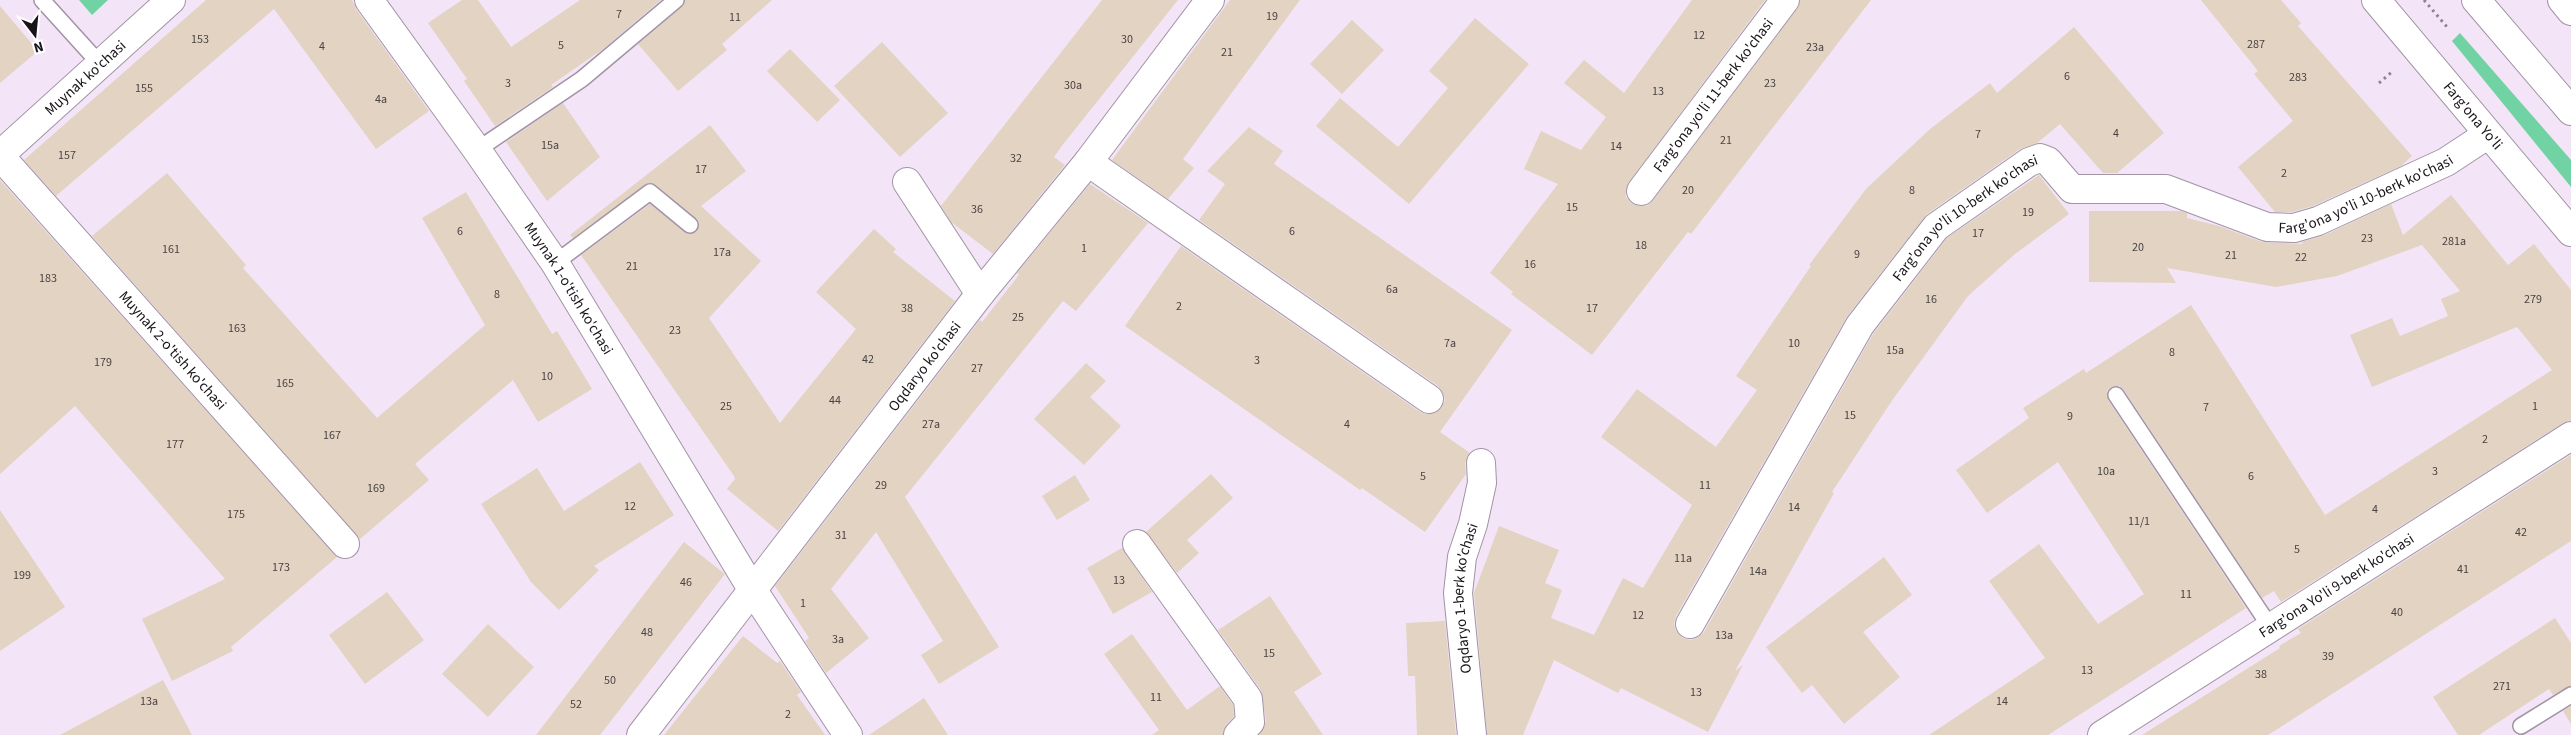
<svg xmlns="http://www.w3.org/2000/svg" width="2571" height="735" viewBox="0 0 2571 735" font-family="'Source Sans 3',sans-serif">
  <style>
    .green { fill: #71d2a3 }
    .building { fill: #e2d3c2 }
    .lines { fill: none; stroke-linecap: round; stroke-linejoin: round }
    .service-casing { stroke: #a194a4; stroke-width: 18 }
    .minor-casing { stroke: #a194a4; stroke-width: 30 }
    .tertiary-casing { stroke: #a194a4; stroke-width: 30 }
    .primary-casing { stroke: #a194a4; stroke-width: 30 }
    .path { stroke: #8e8491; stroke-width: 3; stroke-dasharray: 2.5 4; stroke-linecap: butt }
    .service { stroke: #fff; stroke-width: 15 }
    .minor { stroke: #fff; stroke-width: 28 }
    .tertiary { stroke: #fff; stroke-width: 28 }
    .primary { stroke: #fff; stroke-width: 28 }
    .labels { text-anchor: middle; stroke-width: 4; stroke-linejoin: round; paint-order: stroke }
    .number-label { font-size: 12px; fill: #4a4343 }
    .street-label { font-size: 15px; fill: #181319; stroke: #fff }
  </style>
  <rect width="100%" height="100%" fill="#f3e5f7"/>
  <path class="green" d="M79,0H108L92,15Z
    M2460,33L2571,160V187L2452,41Z"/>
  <path class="building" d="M206,0H352L356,9L429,111L376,149L274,9L56,196L24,160Z
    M462,0H478L511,47L580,0H661L603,49L551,85L553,87L495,126L464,81L467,79L428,23Z
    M685,0H772L722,44L727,50L678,91L638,44L682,7Z
    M1102,0H1178L1061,147L1054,157L1065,165L993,254L951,222L941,206Z
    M1230,0H1300L1183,159L1194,168L1168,199L1112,160Z
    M1692,0H1765L1629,182L1626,189V197L1631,203L1639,206H1647L1653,200L1797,9L1800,0H1871L1691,234L1688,232L1592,355L1511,294L1513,292L1490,273L1558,184L1524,169L1541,131L1581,150L1606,117L1564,83L1584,60L1624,93Z
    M2201,0H2281L2301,23L2298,26L2412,156L2401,166L2313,206L2292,212H2275L2238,167L2293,121L2254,74L2258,71Z
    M0,6L38,51L0,83Z
    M1475,18L1529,64L1409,204L1316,126L1340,98L1398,147L1448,88L1429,71Z
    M1352,20L1384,50L1342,94L1310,64Z
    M2074,27L2164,133L2117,173H2103L2060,124L2037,143L2020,149L1927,214L1848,315L1676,616L1674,624L1676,631L1683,638L1691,640L1697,638L1704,632L1873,334L1947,238L2039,175L2069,214L2015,254L1968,296L1891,402L1832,492L1834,493L1735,671L1743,665L1708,732L1621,688L1618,693L1554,660L1523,735H1487L1474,593L1499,526L1559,550L1545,583L1562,590L1551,618L1594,635L1623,578L1643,588L1692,505L1601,437L1637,389L1716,447L1757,390L1736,376L1811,266L1809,265L1866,189L1930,129L1990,83L1997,93Z
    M882,42L948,113L900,157L834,86Z
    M790,49L840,100L817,122L767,71Z
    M563,103L600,157L547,201L506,142Z
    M710,125L746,171L701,206L761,261L709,318L780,423L856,329L816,292L874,229L896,249L893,252L955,301L778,531L727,489L735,479L734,476L581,255L650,204L688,234L697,231L699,221L656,185L649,183L573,238L570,235Z
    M1249,127L1283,151L1274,164L1512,330L1440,432L1470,453L1465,463L1466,474L1425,532L1362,488L1360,490L1125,326L1181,246L1420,412L1427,414L1435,413L1442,407L1445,400L1443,393L1438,386L1199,220L1225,184L1207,171Z
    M167,173L246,265L243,268L377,418L485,325L422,218L466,192L552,334L557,331L592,389L538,422L513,380L415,464L429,480L360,539L92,236Z
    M0,180L337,557L231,647L233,651L172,681L142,619L225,579L75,406L0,474Z
    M1090,184L1148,223L1076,311L1063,301L905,497L999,647L939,684L921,655L943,641L876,532L831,589L869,638L826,673L805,641L809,638L775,586L980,320L982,322L1019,275L1017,273Z
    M2451,195L2508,265L2534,244L2571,290V420L2563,423L2281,602L2274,591L2262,598L2124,390L2120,386L2111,387L2107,391L2108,400L2246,608L2048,735H1929L2045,658L1989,581L2039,544L2098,624L2144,594L2058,462L1987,513L1956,470L2029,418L2023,408L2084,369L2086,373L2191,305L2325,515L2552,370L2517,327L2372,387L2350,335L2392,318L2400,336L2448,316L2441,299L2460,291L2422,245L2337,276L2276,287L2167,268L2176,283L2089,282V211H2181L2187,213V218L2219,226L2262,242L2303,244L2301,242L2325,235L2391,204L2403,235Z
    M1086,363L1106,381L1090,397L1121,426L1084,465L1034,419Z
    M2571,455V541L2268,735H2142L2280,648L2279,646L2301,633L2298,629Z
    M640,462L674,515L594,566L599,570L559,610L531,582L481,504L537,468L564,511Z
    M1211,474L1233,498L1187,540L1199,553L1177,573L1146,532Z
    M1075,475L1090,500L1057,520L1042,496Z
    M0,510L65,607L0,651Z
    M684,542L725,574L600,735H536Z
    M1122,548L1152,592L1113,614L1087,568Z
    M1884,557L1912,595L1863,632L1900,677L1844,724L1812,685L1802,693L1766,647Z
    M387,592L424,640L365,684L329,635Z
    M1270,596L1322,674L1294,692L1323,735H1259L1266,721L1261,690L1218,630Z
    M2555,618L2571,643V686L2553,695L2549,689L2479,735H2458L2433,697Z
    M1445,621L1456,735H1417L1415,676H1408L1406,623Z
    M488,624L534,667L488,717L442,674Z
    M1132,634L1187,710L1220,686L1233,705L1234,716L1226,725L1223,735H1152L1159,730L1104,654Z
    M743,636L777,663L780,661L801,692L797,695L825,735H664Z
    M163,680L192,735H60Z
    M924,698L948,735H869Z
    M2571,706V724L2563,711Z"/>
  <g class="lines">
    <g class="service-casing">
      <path id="service" d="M42,0L100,64
        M477,150L582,79L676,0
        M555,263L650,192L690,225
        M2116,395L2271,628
        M2521,726L2571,695"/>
    </g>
    <g class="minor-casing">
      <g id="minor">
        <path id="s1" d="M369,0L477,150L555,263L752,589L848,735"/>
        <path id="s2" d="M0,156L345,544"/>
        <path d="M1088,162L1429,399"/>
        <path d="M907,182L980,294"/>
        <path id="s3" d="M1641,191L1785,0"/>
        <path d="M1137,544L1248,699L1250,722L1238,735"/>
        <path id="s4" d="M1690,624L1860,325L1936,227L2029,162L2040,158L2048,161L2072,189H2166L2267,227L2294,228L2318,221L2446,162L2487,135"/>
        <path id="s5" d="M641,735L980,294L1088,162L1210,0"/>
        <path id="s6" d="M1472,735L1458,593L1462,557L1473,524L1482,483L1481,463"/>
        <path id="s7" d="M2102,735L2571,436"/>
      </g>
    </g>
    <g class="tertiary-casing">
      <g id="tertiary">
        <path id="s8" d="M2376,0L2571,232"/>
        <path id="s9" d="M0,155L171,0"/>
      </g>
    </g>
    <g class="primary-casing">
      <path id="primary" d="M2476,0L2571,111
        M2562,0L2571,11"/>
    </g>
    <path class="path" d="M2424,0L2447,27
      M2379,83L2393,71"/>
    <use href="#service" class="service"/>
    <use href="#minor" class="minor"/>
    <use href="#tertiary" class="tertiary"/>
    <use href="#primary" class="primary"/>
  </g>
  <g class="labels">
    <g class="number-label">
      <text x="619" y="18">7</text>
      <text x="1272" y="20">19</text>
      <text x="735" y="21">11</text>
      <text x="1699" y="39">12</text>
      <text x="200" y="43">153</text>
      <text x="1127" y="43">30</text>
      <text x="2256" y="48">287</text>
      <text x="561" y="49">5</text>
      <text x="322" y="50">4</text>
      <text x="1815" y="51">23a</text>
      <text x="1227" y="56">21</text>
      <text x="2067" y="80">6</text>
      <text x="2298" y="81">283</text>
      <text x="508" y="87">3</text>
      <text x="1770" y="87">23</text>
      <text x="1073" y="89">30a</text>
      <text x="144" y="92">155</text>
      <text x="1658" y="95">13</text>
      <text x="381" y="103">4a</text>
      <text x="2116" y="137">4</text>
      <text x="1978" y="138">7</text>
      <text x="1726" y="144">21</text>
      <text x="550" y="149">15a</text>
      <text x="1616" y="150">14</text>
      <text x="67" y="159">157</text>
      <text x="1016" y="162">32</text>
      <text x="701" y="173">17</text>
      <text x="2284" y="177">2</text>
      <text x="1688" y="194">20</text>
      <text x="1912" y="194">8</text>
      <text x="1572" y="211">15</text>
      <text x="977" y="213">36</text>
      <text x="2028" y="216">19</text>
      <text x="460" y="235">6</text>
      <text x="1292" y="235">6</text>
      <text x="1978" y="237">17</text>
      <text x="2367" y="242">23</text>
      <text x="2454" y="245">281a</text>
      <text x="1641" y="249">18</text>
      <text x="2138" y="251">20</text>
      <text x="1084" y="252">1</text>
      <text x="171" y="253">161</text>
      <text x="722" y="256">17a</text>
      <text x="1857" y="258">9</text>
      <text x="2231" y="259">21</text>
      <text x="2301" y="261">22</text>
      <text x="1530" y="268">16</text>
      <text x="632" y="270">21</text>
      <text x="48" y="282">183</text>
      <text x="1392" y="293">6a</text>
      <text x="497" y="298">8</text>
      <text x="1931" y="303">16</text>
      <text x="2533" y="303">279</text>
      <text x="1179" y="310">2</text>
      <text x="907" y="312">38</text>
      <text x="1592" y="312">17</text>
      <text x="1018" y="321">25</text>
      <text x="237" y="332">163</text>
      <text x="675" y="334">23</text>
      <text x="1450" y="347">7a</text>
      <text x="1794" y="347">10</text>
      <text x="1895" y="354">15a</text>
      <text x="2172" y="356">8</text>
      <text x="868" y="363">42</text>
      <text x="1257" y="364">3</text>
      <text x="103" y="366">179</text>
      <text x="977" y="372">27</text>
      <text x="547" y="380">10</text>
      <text x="285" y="387">165</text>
      <text x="835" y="404">44</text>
      <text x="726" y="410">25</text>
      <text x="2535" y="410">1</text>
      <text x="2206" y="411">7</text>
      <text x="1850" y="419">15</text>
      <text x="2070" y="420">9</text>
      <text x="931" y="428">27a</text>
      <text x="1347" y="428">4</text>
      <text x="332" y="439">167</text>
      <text x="2485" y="443">2</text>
      <text x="175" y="448">177</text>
      <text x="2106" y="475">10a</text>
      <text x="2435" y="475">3</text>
      <text x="1423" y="480">5</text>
      <text x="2251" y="480">6</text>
      <text x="881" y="489">29</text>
      <text x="1705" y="489">11</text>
      <text x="376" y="492">169</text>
      <text x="630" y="510">12</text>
      <text x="1794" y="511">14</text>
      <text x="2375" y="513">4</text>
      <text x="236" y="518">175</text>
      <text x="2139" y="525">11/1</text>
      <text x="2521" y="536">42</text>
      <text x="841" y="539">31</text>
      <text x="2297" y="553">5</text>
      <text x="1683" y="562">11a</text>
      <text x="281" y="571">173</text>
      <text x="2463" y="573">41</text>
      <text x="1758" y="575">14a</text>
      <text x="22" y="579">199</text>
      <text x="1119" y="584">13</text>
      <text x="686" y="586">46</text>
      <text x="2186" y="598">11</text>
      <text x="803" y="607">1</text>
      <text x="2397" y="616">40</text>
      <text x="1638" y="619">12</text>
      <text x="647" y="636">48</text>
      <text x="1724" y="639">13a</text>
      <text x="838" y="643">3a</text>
      <text x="1269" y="657">15</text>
      <text x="2328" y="660">39</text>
      <text x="2087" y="674">13</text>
      <text x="2261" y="678">38</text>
      <text x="610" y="684">50</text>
      <text x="2502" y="690">271</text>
      <text x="1696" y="696">13</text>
      <text x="1156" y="701">11</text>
      <text x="149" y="705">13a</text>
      <text x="2002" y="705">14</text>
      <text x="576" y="708">52</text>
      <text x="788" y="718">2</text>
    </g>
    <g class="street-label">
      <text dy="5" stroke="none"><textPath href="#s9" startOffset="115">Muynak ko'chasi</textPath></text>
      <text dy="5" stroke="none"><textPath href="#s3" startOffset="120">Farg'ona yo'li 11-berk ko'chasi</textPath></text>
      <text dy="5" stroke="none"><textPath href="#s8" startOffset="151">Farg'ona Yo'li</textPath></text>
      <text dy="5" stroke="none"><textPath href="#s4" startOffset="946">Farg'ona yo'li 10-berk ko'chasi</textPath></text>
      <text dy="5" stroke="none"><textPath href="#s4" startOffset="496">Farg'ona yo'li 10-berk ko'chasi</textPath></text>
      <text dy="5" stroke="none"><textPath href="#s1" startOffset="351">Muynak 1-o'tish ko'chasi</textPath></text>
      <text dy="5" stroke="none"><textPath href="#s2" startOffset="260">Muynak 2-o'tish ko'chasi</textPath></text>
      <text dy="5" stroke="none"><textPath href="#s5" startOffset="465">Oqdaryo ko'chasi</textPath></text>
      <text dy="5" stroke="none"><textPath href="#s7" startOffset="278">Farg'ona Yo'li 9-berk ko'chasi</textPath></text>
      <text dy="5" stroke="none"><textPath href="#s6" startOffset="138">Oqdaryo 1-berk ko'chasi</textPath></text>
    </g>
  </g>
  <g transform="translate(35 35) rotate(164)" stroke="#ffffff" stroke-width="4" paint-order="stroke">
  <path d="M0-4L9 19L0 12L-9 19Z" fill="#181319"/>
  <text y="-8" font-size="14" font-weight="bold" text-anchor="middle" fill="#181319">N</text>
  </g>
</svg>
